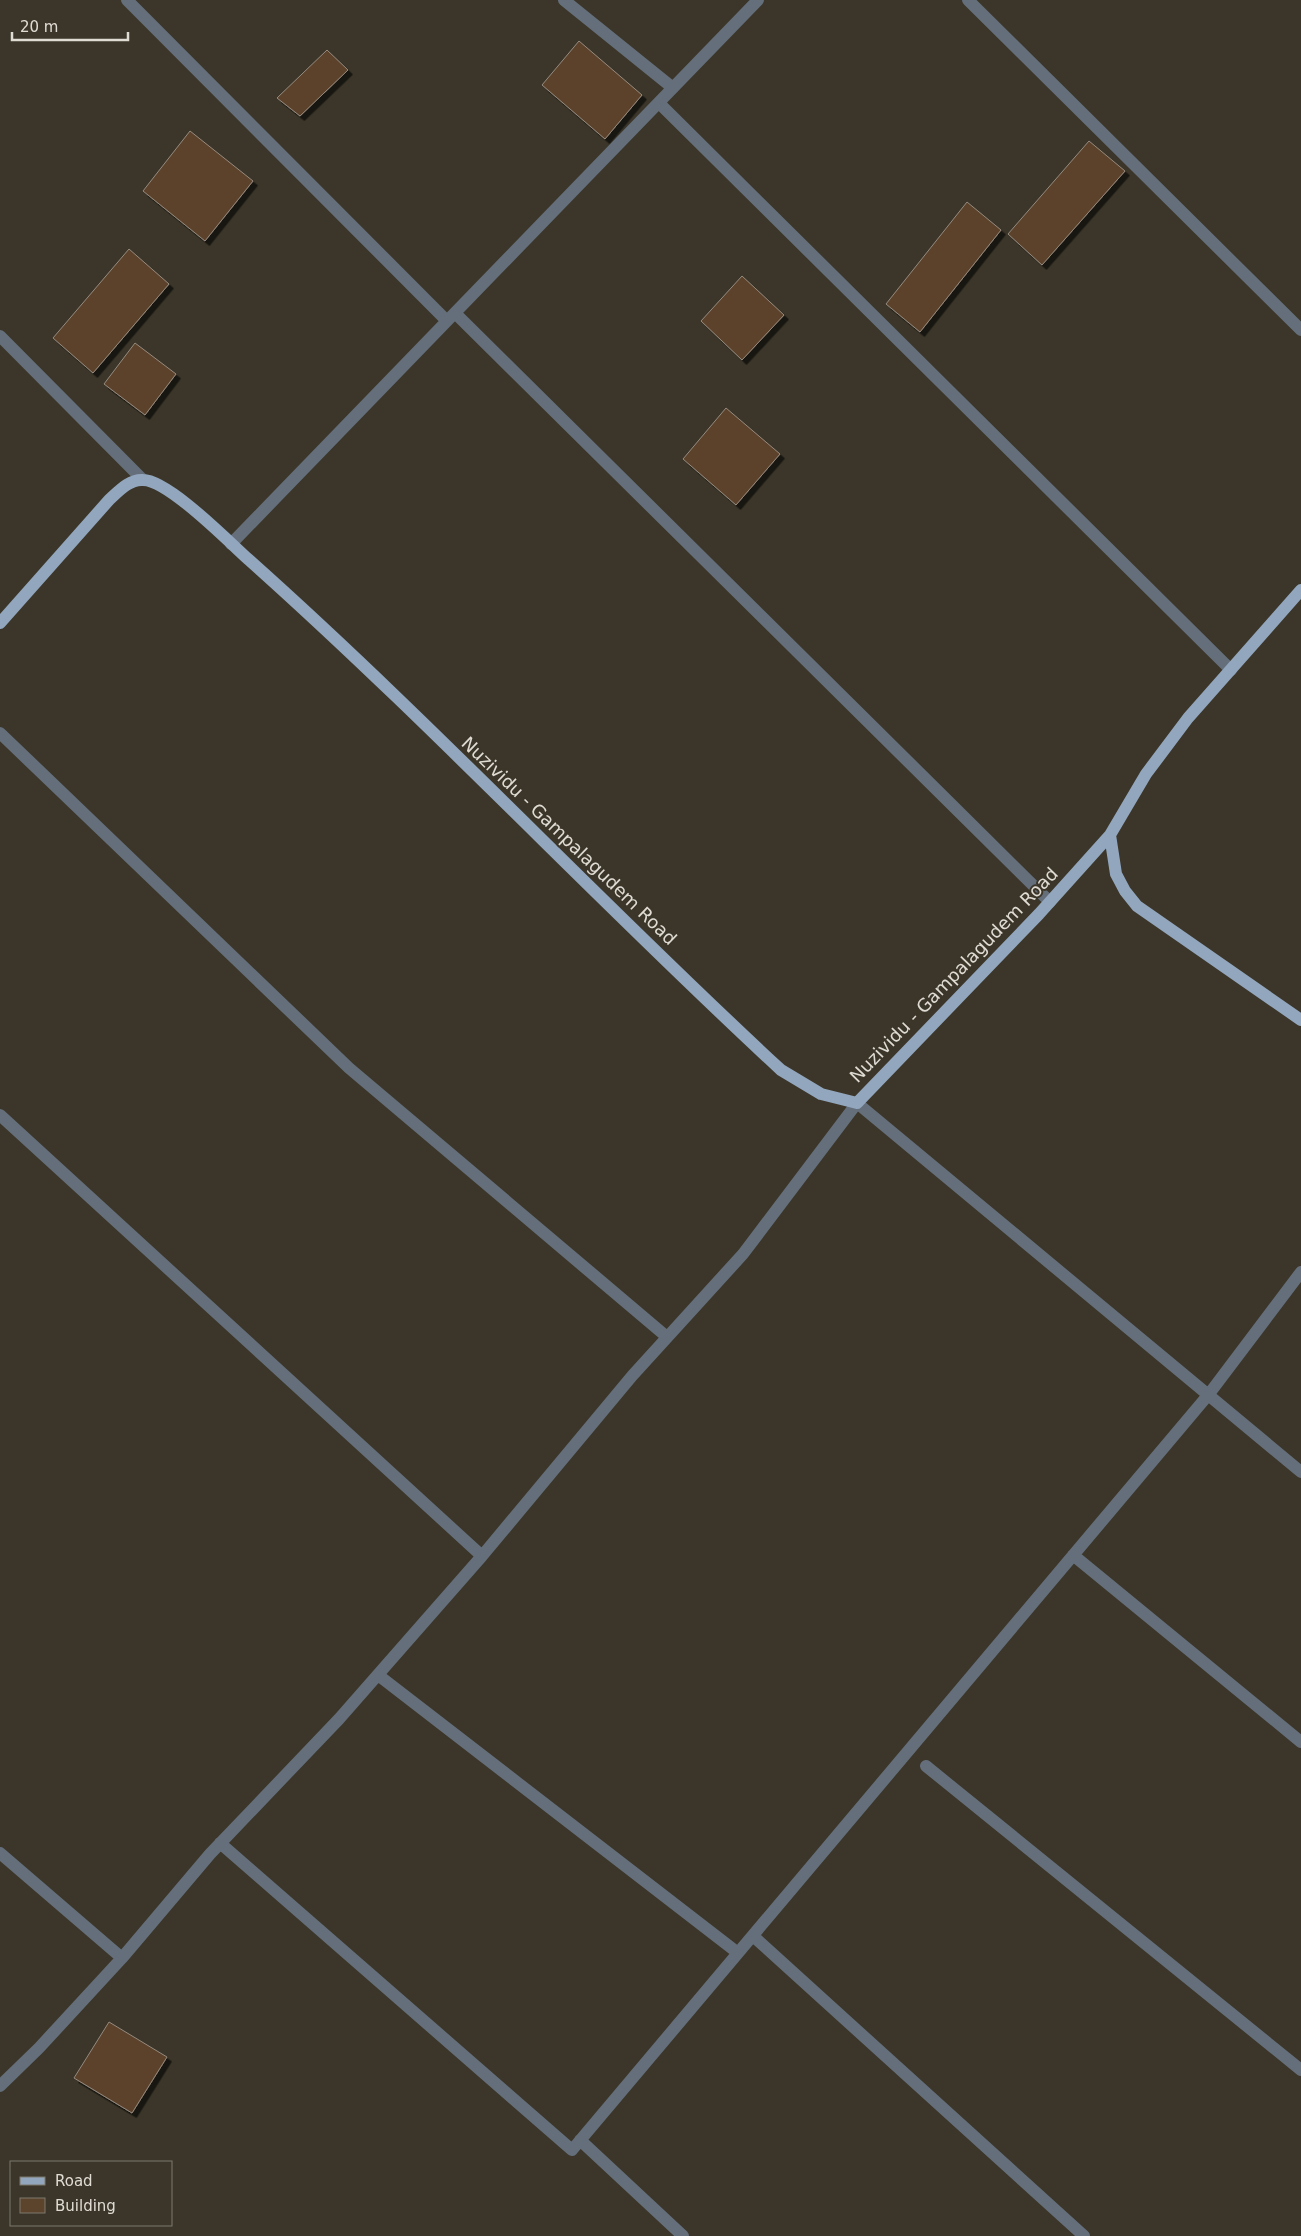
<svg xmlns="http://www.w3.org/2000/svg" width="1301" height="2236" viewBox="0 0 1301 2236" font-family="'DejaVu Sans',sans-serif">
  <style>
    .building { fill: #5c432c; stroke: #968a7f; filter: url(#shadow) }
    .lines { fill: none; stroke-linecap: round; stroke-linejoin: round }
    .minor { stroke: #656f7b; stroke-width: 12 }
    .major { stroke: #92a6be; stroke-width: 12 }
    .labels { text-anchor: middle; stroke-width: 4; stroke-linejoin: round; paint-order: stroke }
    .street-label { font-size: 18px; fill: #e0dcd4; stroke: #3b3629 }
  </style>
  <defs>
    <filter id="shadow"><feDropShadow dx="4.5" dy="4.5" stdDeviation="0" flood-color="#0009"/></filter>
  </defs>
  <rect width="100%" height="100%" fill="#3b3629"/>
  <path class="building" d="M579,41L642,95L605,139L542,85Z
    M327,50L348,70L300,116L277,98Z
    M190,131L253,181L205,241L143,191Z
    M1089,141L1125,171L1042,265L1008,234Z
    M967,202L1001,230L920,332L886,304Z
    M129,249L169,284L93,373L53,338Z
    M742,276L784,315L742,360L701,321Z
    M135,343L176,374L145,415L104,384Z
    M726,408L780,454L736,505L683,459Z
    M109,2022L167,2057L132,2113L74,2078Z"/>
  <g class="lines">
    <path class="minor" d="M127,0L447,321
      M564,0L673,88
      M968,0L1301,330
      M659,103L1231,670
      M455,313L1050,902
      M0,336L143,480
      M231,544L758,0
      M0,733L349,1068L667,1337
      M0,1115L482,1556
      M1073,1555L1301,1742
      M378,1675L738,1953
      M926,1766L1301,2070
      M220,1843L572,2150L1209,1394L1301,1272
      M0,1853L122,1958
      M753,1936L1084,2236
      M0,2086L39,2048L122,1958L210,1854L339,1719L482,1556L632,1376L743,1254L857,1103L1301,1472
      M580,2140L683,2236"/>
    <path class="major" d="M1301,590L1188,718L1146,774L1110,835L1116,874L1125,891L1137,906L1301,1020
      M0,623L109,500C118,492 129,479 143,480C168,480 228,541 248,559C432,723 600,903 781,1070L821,1094L857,1103L1039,914L1110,835"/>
  </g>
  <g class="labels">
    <g class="street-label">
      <text transform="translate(569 841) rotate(44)" y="6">Nuzividu - Gampalagudem Road</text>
      <text transform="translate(954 975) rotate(-46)" y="6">Nuzividu - Gampalagudem Road</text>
    </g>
  </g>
  <rect x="10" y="2161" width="162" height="65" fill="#3b3629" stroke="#7d786d"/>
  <rect x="20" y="2177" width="25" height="8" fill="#92a6be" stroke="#7d786d"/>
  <text x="55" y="2186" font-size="15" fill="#e0dcd4">Road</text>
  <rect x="20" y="2198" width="25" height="15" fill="#5c432c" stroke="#7d786d"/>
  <text x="55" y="2211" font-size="15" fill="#e0dcd4">Building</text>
  <path d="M12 32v8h116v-8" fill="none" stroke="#e0dcd4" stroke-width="2.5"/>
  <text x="20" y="32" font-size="15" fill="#e0dcd4" stroke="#3b3629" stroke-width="4" paint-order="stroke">20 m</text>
</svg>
